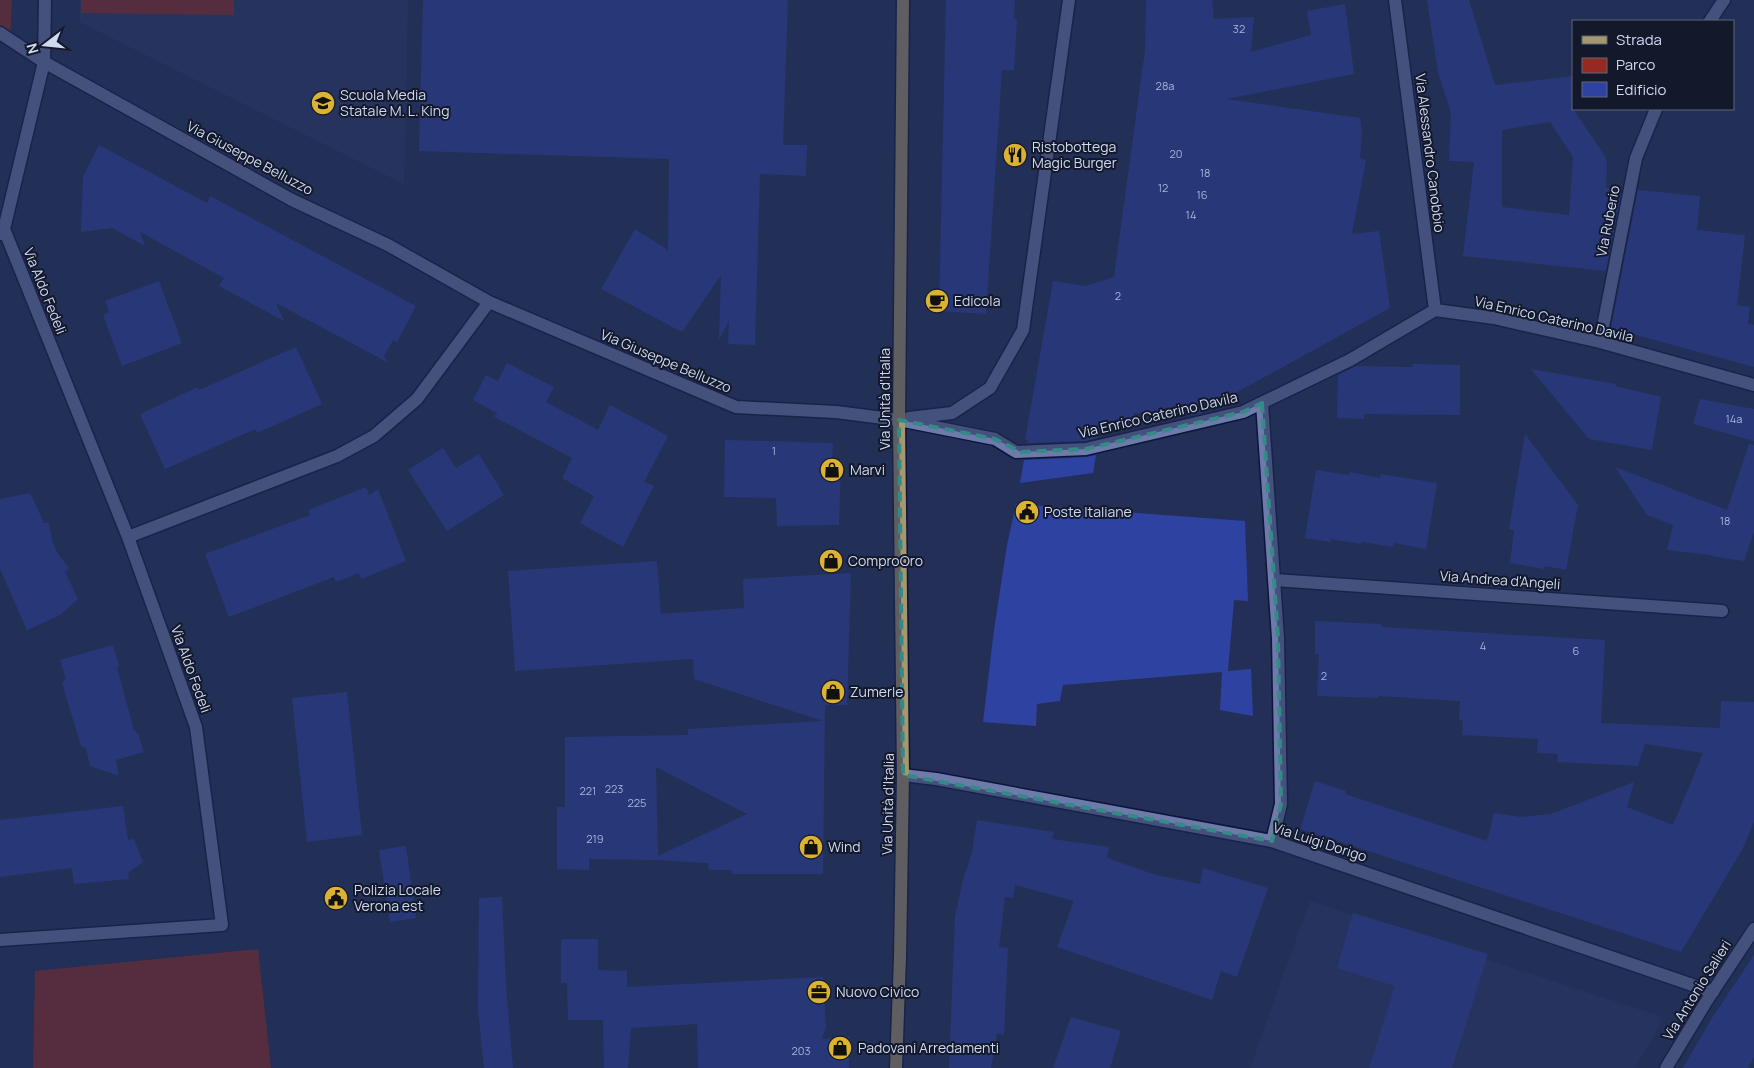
<svg xmlns="http://www.w3.org/2000/svg" width="1754" height="1068" viewBox="0 0 1754 1068" font-family="Manrope,sans-serif">
  <style>
    .built { fill: #2b3967 }
    .green { fill: #962a20 }
    .building { fill: #2e42a1; fill-rule: evenodd }
    .lines { fill: none; stroke-linecap: round; stroke-linejoin: round }
    .street-casing { stroke: #0d153b; stroke-width: 15 }
    .secondary-casing { stroke: #0d153b; stroke-width: 15 }
    .primary-casing { stroke: #0d153b; stroke-width: 15 }
    .street { stroke: #6c7ba9; stroke-width: 12 }
    .secondary { stroke: #6c7ba9; stroke-width: 12 }
    .primary { stroke: #a6976c; stroke-width: 12 }
    .marked { fill: none; stroke: #358a88; stroke-width: 4; stroke-dasharray: 10 6; stroke-linejoin: round }
    .labels { text-anchor: middle; stroke-width: 4; stroke-linejoin: round; paint-order: stroke }
    .number-label { font-size: 11px; fill: #a7b3de }
    .poi-label { font-size: 14px; fill: #cfd9f2; stroke: #13192b; text-anchor: start }
    .street-label { font-size: 14px; fill: #cfd9f2; stroke: #13192b }
  </style>
  <rect width="100%" height="100%" fill="#232f57"/>
  <path class="built" d="M80,0H408L404,184L80,22Z
    M1310,901L1662,1017L1653,1038L1635,1068H1250Z"/>
  <path class="green" d="M0,0H12L10,44L0,37Z
    M81,0H234V15L81,13Z
    M258,949L271,1068H33L35,971Z"/>
  <path class="building" d="M423,0H788L783,145H807L806,176L760,174L755,345L728,344L729,321L719,340L721,275L682,332L601,289L635,229L668,250L669,159L419,151Z
    M946,0H1015L1014,19H1017L1014,70H1002L986,314L939,311Z
    M1146,0H1212L1214,19L1254,17L1251,52L1311,35L1307,11L1345,4L1354,74L1226,99L1360,118L1362,134L1360,158L1366,160L1352,234L1379,231L1390,308L1230,396L1201,403L1203,413L1196,415L1134,413L1133,423L1098,433V438L1085,441L1027,443L1028,439L1025,440L1053,281L1086,286L1114,277L1145,50Z
    M1427,0H1469L1495,85L1573,76V109L1605,156L1607,164L1606,188L1622,189L1606,271L1463,256L1474,162L1449,161L1451,113L1438,72ZM1550,122L1573,157L1569,215L1502,207V130Z
    M99,145L207,203L210,196L416,306L397,342L393,340L384,356L389,363L276,303L284,321L219,286L224,278L140,232L145,246L112,228L81,232L83,177Z
    M1638,190L1700,196L1697,230L1745,235L1737,305L1750,307L1748,324L1754,325V367L1611,328Z
    M159,281L182,343L122,366L103,315L109,312L105,301Z
    M296,347L322,404L257,433L255,429L165,469L140,414L198,387L199,390Z
    M507,363L554,387L546,402L598,430L610,405L668,436L644,482L654,486L623,547L580,523L594,496L562,478L572,458L493,416L498,414L473,400L486,375L498,381Z
    M1413,364L1460,365V415L1364,414V419L1337,418L1338,375L1356,366L1412,367Z
    M1531,369L1616,384L1615,386L1661,397L1652,450L1589,439Z
    M1700,399L1754,409V441L1693,424Z
    M1525,434L1578,505L1566,570L1545,566L1544,569L1510,563L1514,530L1509,529Z
    M725,440L833,443L832,460H841L839,525L777,526L776,498L724,497Z
    M1749,444L1754,445V532L1744,561L1711,556L1712,555L1667,550L1673,525L1647,515L1615,467L1727,510Z
    M443,448L456,468L479,454L504,495L447,531L408,470Z
    M1096,455L1093,473L1020,483L1024,460L1086,457Z
    M1316,470L1349,475L1350,472L1380,478L1381,474L1437,483L1426,549L1394,543L1393,547L1362,542L1361,544L1331,539V542L1305,538Z
    M366,487L369,495L378,489L406,561L361,579L359,573L336,582L334,577L229,617L205,554L310,515L308,510Z
    M30,493L44,523H49L52,541L58,554L69,568L65,572L78,599L60,615L27,630L0,569V499Z
    M1016,504L1245,521L1248,601L1234,600L1228,671L1251,669L1253,716L1220,710L1222,672L1063,685L1060,701L1037,704L1036,726L983,722L994,630L1007,545Z
    M657,561L661,614L744,608L743,579L851,573L847,705H825L823,874H732V870H709L708,863L655,860L589,859V870L557,869V807H565V737L688,735V729L823,721L694,679L693,659L515,671L508,571ZM656,767L747,814L658,856Z
    M1315,621L1381,624V627L1605,640L1601,723L1720,728L1721,701L1754,702V822L1742,850L1681,952L1300,829L1315,781L1346,791L1345,794L1487,841L1494,813L1521,817L1551,814L1634,782L1627,807L1673,825L1703,753L1645,744L1638,766L1557,762L1558,754L1537,753L1538,739L1462,735L1463,721L1459,720L1460,701L1378,696V698L1317,696L1319,654H1315Z
    M113,645L119,666L117,668L134,730L138,734L144,752L116,760L119,776L90,766L86,748L81,746L62,683L66,678L60,660Z
    M347,692L362,835L307,842L292,698Z
    M123,806L128,840L134,839L143,862L128,873L129,879L74,884L72,868L0,877V820Z
    M977,820L1054,832L1052,839L1109,847L1107,858L1156,875L1200,884L1203,868L1268,888L1237,977L1221,971L1212,1000L1057,947L1074,901L1015,885L1013,898L1005,897L999,947L1008,948L1004,1035L997,1033L991,1068H949L955,917L963,880L972,852Z
    M406,846L416,918L390,922L379,850Z
    M502,897L506,985L513,1068H484L478,1010L479,898Z
    M1353,913L1488,954L1452,1068H1369L1395,986L1337,968Z
    M564,939H598V970L627,971V987L823,977L826,1026L822,1039L849,1037V1068H698L697,1024L631,1028L628,1068H604L603,1020H568L567,983H561V940Z
    M1754,955V1057L1748,1068H1683L1712,1018Z
    M1071,1017L1121,1031L1110,1068H1053Z"/>
  <g class="lines">
    <g class="street-casing">
      <path id="street" d="M1395,0L1435,310
        M1710,21L1724,0
        M0,33L44,62L292,200L388,245L489,302L736,407L836,412L899,420L995,439L1016,452L1086,449L1243,412L1350,360L1435,310L1494,318L1600,342L1754,385
        M1,234L4,229L44,62L45,0
        M1600,342L1636,158L1656,109
        M1262,403L1278,638L1281,804L1272,841
        M909,418L952,413L990,388L1023,330L1069,0
        M128,537L337,456L374,436L417,399L489,302
        M1275,580L1722,611
        M0,940L222,925L196,727L128,537L4,229"/>
    </g>
    <g class="secondary-casing">
      <path id="secondary" d="M903,775L936,779L1272,841L1713,992
        M1666,1068L1706,1002L1754,929"/>
    </g>
    <g class="primary-casing">
      <path id="primary" d="M896,1068L900,957L903,775L899,420L903,0"/>
    </g>
    <use href="#street" class="street"/>
    <use href="#secondary" class="secondary"/>
    <use href="#primary" class="primary"/>
  </g>
  <path d="M0 0H1754V1068H0ZM1262,403L1278,638L1281,804L1272,841L903,775L899,420L995,439L1021,452L1086,449L1243,412Z" fill="#232f57" fill-opacity=".55" fill-rule="evenodd"/>
  <path class="marked" d="M1262,403L1278,638L1281,804L1272,841L903,775L899,420L995,439L1021,452L1086,449L1243,412Z"/>
  <defs>
    <g id="school-disc" transform="scale(1.25)"><circle r="9.5" fill="#dcb233" stroke="#13192b"/><path d="M0-5L7-2L0 1L-7-2ZM-4 1L0 2.5L4 1V4Q0 6-4 4Z" fill="#111"/></g>
    <g id="restaurant-disc" transform="scale(1.25)"><circle r="9.5" fill="#dcb233" stroke="#13192b"/><path d="M-5-6h1v4h1v-4h1v4h1v-4h1v5L-1.5 .5V6h-2V.5L-5-1ZM5-6V6H3V1.5H1.5Q1.5-4 5-6Z" fill="#111"/></g>
    <g id="cafe-disc" transform="scale(1.25)"><circle r="9.5" fill="#dcb233" stroke="#13192b"/><path d="M-5.5-4.5H6V0H3Q3 3.5 0 3.5H-2.5Q-5.5 3.5-5.5 0ZM3-3.2v2h1.7v-2ZM-6 4.5H4V6H-6Z" fill="#111"/></g>
    <g id="shop-disc" transform="scale(1.25)"><circle r="9.5" fill="#dcb233" stroke="#13192b"/><path d="M-5-2.5h2.3a2.7 3.5 0 0 1 5.4 0H5L5.5 6h-11ZM-1.5-2.5h3a1.5 2.3 0 0 0-3 0Z" fill="#111"/></g>
    <g id="civic-disc" transform="scale(1.25)"><circle r="9.5" fill="#dcb233" stroke="#13192b"/><path d="M-.6-6.5H3V-4.5H.6V-3L4-1V1h2V6H-6V1h2V-1L-.6-3ZM-1.2 2.5V6h2.4V2.5Z" fill="#111"/></g>
    <g id="office-disc" transform="scale(1.25)"><circle r="9.5" fill="#dcb233" stroke="#13192b"/><path d="M-6-3h4V-5.5h4V-3h4V5H-6ZM-1-4.5V-3h2v-1.5ZM-6 0V1H6V0Z" fill="#111"/></g>
  </defs>
  <g fill-rule="evenodd">
    <use href="#school-disc" x="323" y="103"/>
    <use href="#restaurant-disc" x="1015" y="155"/>
    <use href="#cafe-disc" x="937" y="301"/>
    <use href="#shop-disc" x="832" y="470"/>
    <use href="#civic-disc" x="1027" y="512"/>
    <use href="#shop-disc" x="831" y="561"/>
    <use href="#shop-disc" x="833" y="692"/>
    <use href="#shop-disc" x="811" y="847"/>
    <use href="#civic-disc" x="336" y="898"/>
    <use href="#office-disc" x="819" y="992"/>
    <use href="#shop-disc" x="840" y="1048"/>
  </g>
  <g class="labels">
    <g class="number-label">
      <text x="1239" y="33">32</text>
      <text x="1165" y="90">28a</text>
      <text x="1176" y="158">20</text>
      <text x="1205" y="177">18</text>
      <text x="1163" y="192">12</text>
      <text x="1202" y="199">16</text>
      <text x="1191" y="219">14</text>
      <text x="1118" y="300">2</text>
      <text x="1734" y="423">14a</text>
      <text x="774" y="455">1</text>
      <text x="1725" y="525">18</text>
      <text x="1483" y="650">4</text>
      <text x="1576" y="655">6</text>
      <text x="1324" y="680">2</text>
      <text x="614" y="793">223</text>
      <text x="588" y="795">221</text>
      <text x="637" y="807">225</text>
      <text x="595" y="843">219</text>
      <text x="801" y="1055">203</text>
    </g>
    <g class="poi-label">
      <text x="340" y="100">Scuola Media<tspan x="340" dy="16">Statale M. L. King</tspan></text>
      <text x="1032" y="152">Ristobottega<tspan x="1032" dy="16">Magic Burger</tspan></text>
      <text x="954" y="306">Edicola</text>
      <text x="850" y="475">Marvi</text>
      <text x="1044" y="517">Poste Italiane</text>
      <text x="848" y="566">ComproOro</text>
      <text x="850" y="697">Zumerle</text>
      <text x="828" y="852">Wind</text>
      <text x="354" y="895">Polizia Locale<tspan x="354" dy="16">Verona est</tspan></text>
      <text x="836" y="997">Nuovo Civico</text>
      <text x="858" y="1053">Padovani Arredamenti</text>
    </g>
    <g class="street-label">
      <text transform="translate(1430 153) rotate(83)" y="5">Via Alessandro Canobbio</text>
      <text transform="translate(250 158) rotate(28)" y="5">Via Giuseppe Belluzzo</text>
      <text transform="translate(1608 221) rotate(-79)" y="5">Via Ruberio</text>
      <text transform="translate(45 291) rotate(68)" y="5">Via Aldo Fedeli</text>
      <text transform="translate(1554 319) rotate(13)" y="5">Via Enrico Caterino Davila</text>
      <text transform="translate(666 361) rotate(23)" y="5">Via Giuseppe Belluzzo</text>
      <text transform="translate(885 399) rotate(-90)" y="5">Via Unità d'Italia</text>
      <text transform="translate(1158 415) rotate(-13)" y="5">Via Enrico Caterino Davila</text>
      <text transform="translate(1500 580) rotate(4)" y="5">Via Andrea d'Angeli</text>
      <text transform="translate(191 669) rotate(70)" y="5">Via Aldo Fedeli</text>
      <text transform="translate(888 804) rotate(-89)" y="5">Via Unità d'Italia</text>
      <text transform="translate(1320 842) rotate(18)" y="5">Via Luigi Dorigo</text>
      <text transform="translate(1697 990) rotate(-58)" y="5">Via Antonio Salieri</text>
    </g>
  </g>
  <rect x="1572" y="20" width="162" height="90" fill="#13192b" stroke="#5e667b"/>
  <rect x="1582" y="36" width="25" height="8" fill="#a6976c" stroke="#5e667b"/>
  <text x="1616" y="45" font-size="15" fill="#cfd9f2">Strada</text>
  <rect x="1582" y="58" width="25" height="15" fill="#962a20" stroke="#5e667b"/>
  <text x="1616" y="70" font-size="15" fill="#cfd9f2">Parco</text>
  <rect x="1582" y="82" width="25" height="15" fill="#2e42a1" stroke="#5e667b"/>
  <text x="1616" y="95" font-size="15" fill="#cfd9f2">Edificio</text>
  <g transform="translate(45 45) rotate(254)" stroke="#13192b" stroke-width="4" paint-order="stroke">
  <path d="M0-4L9 19L0 12L-9 19Z" fill="#cfd9f2"/>
  <text y="-8" font-size="14" font-weight="bold" text-anchor="middle" fill="#cfd9f2">N</text>
  </g>
</svg>
